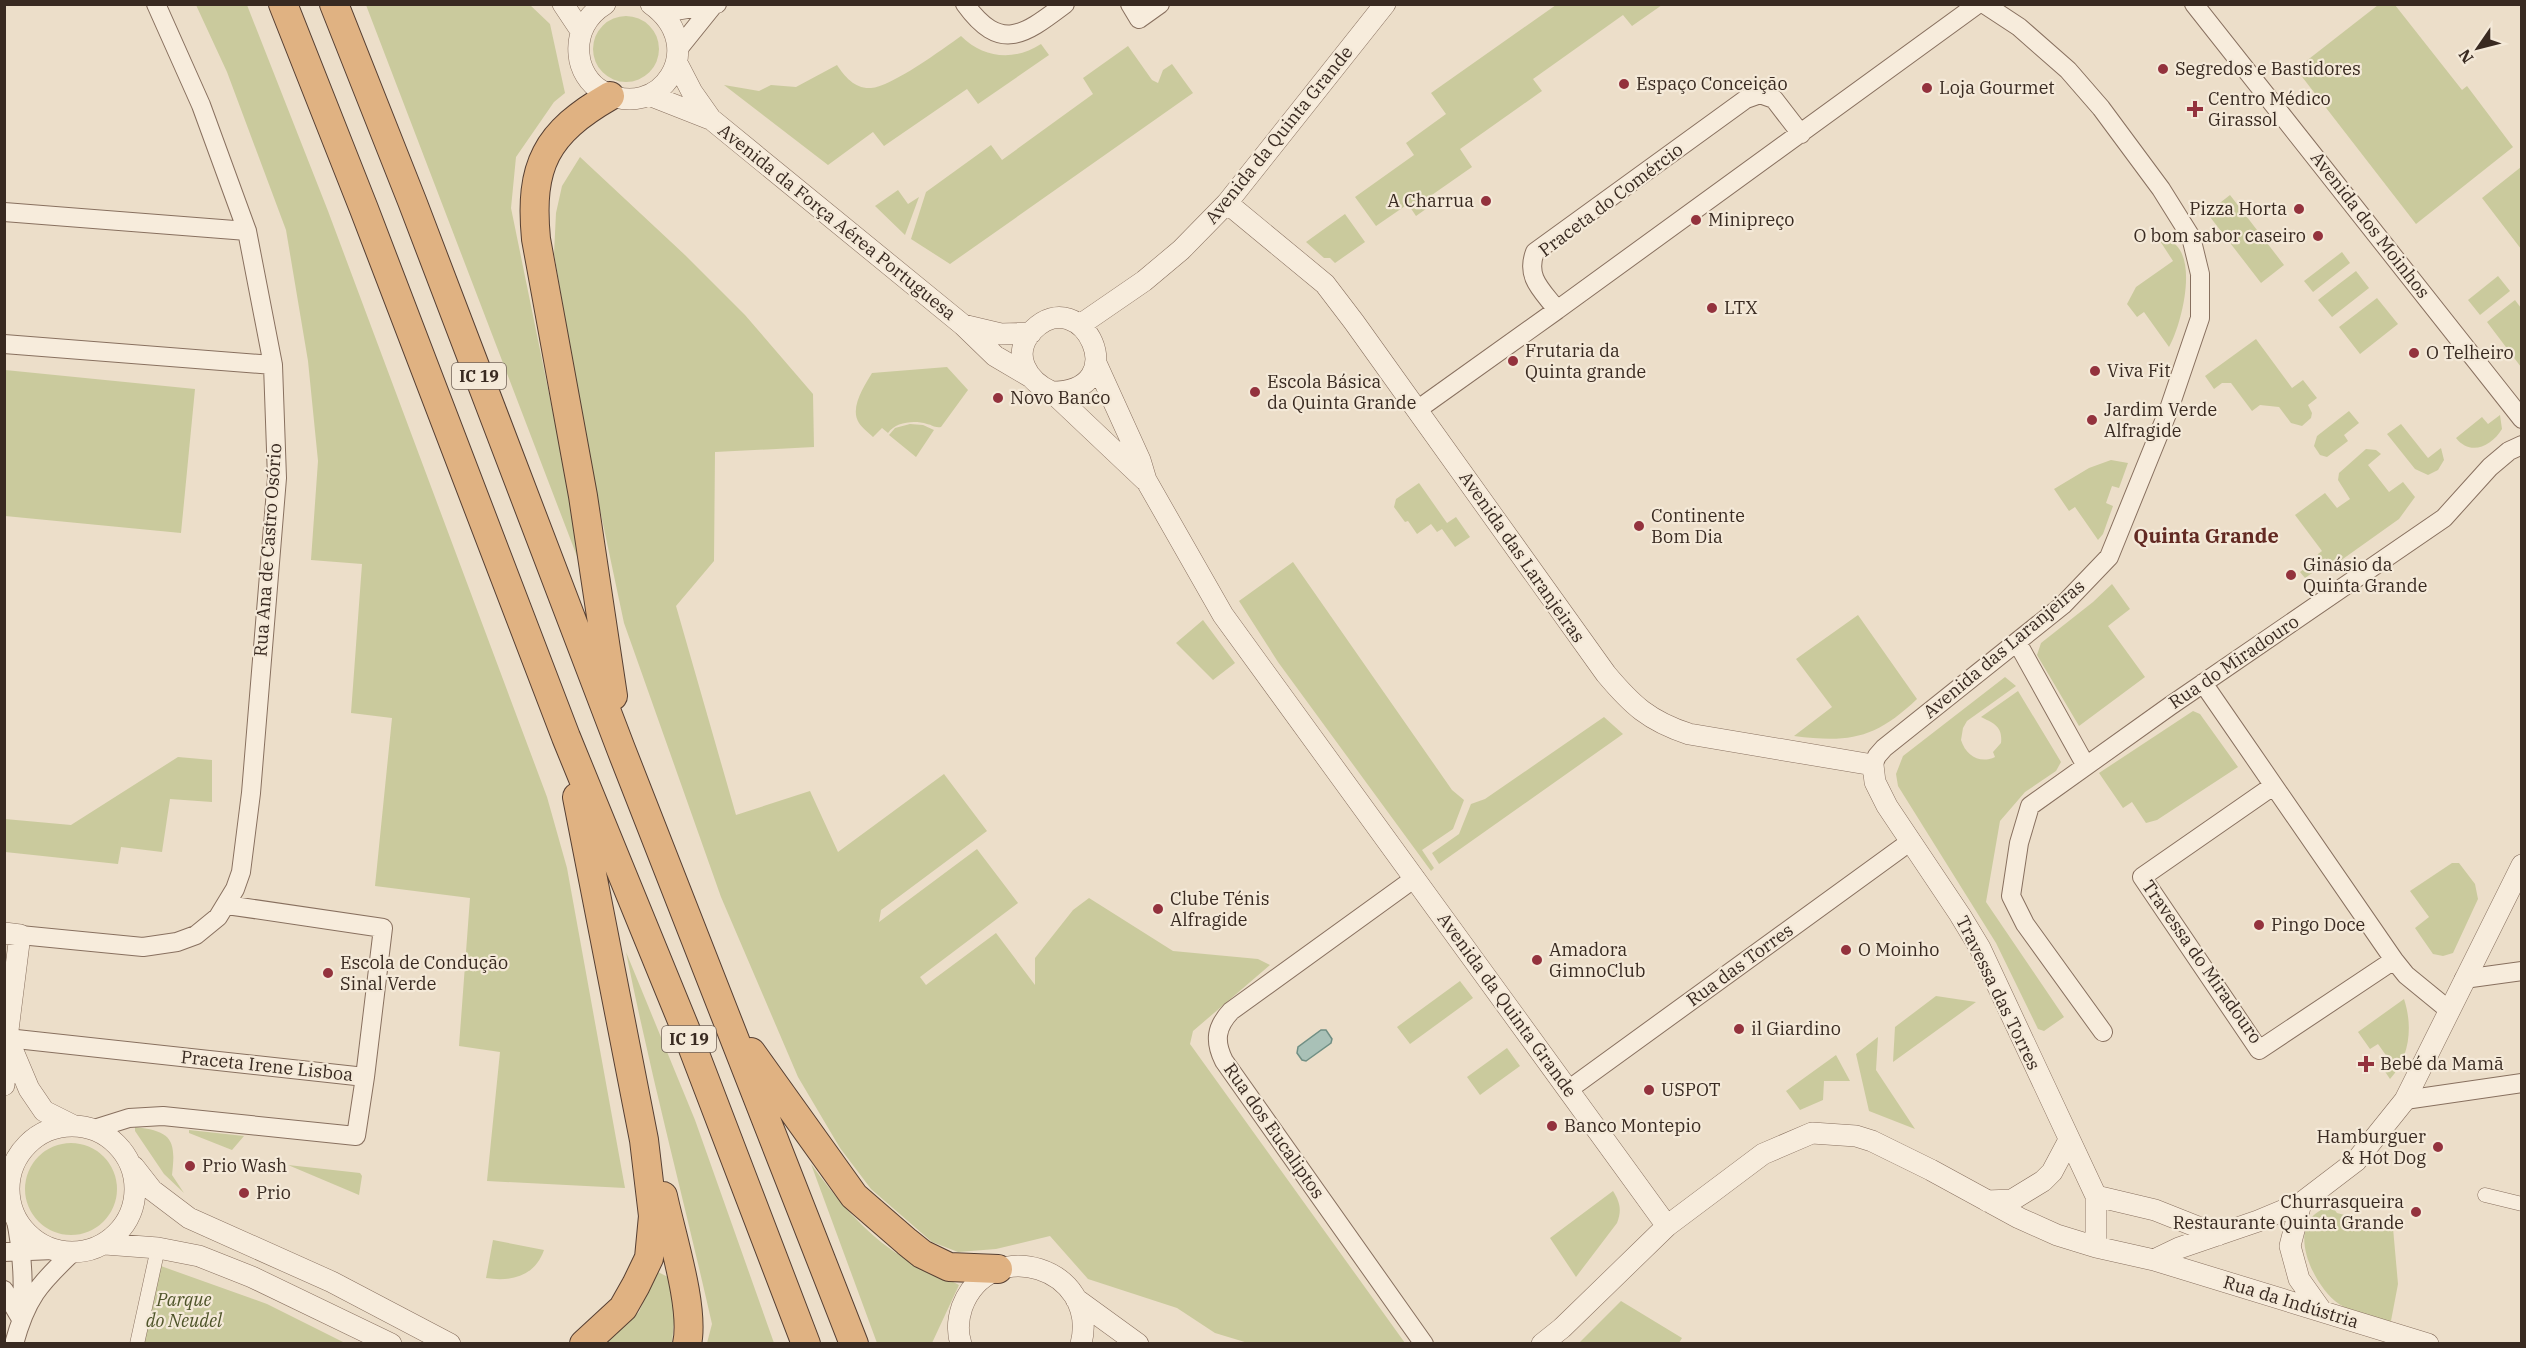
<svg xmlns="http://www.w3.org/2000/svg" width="2526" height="1348" viewBox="0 0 2526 1348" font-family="'IBM Plex Serif',serif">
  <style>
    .green { fill: #caca9d }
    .water { fill: #a9c1b7; stroke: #708f84; stroke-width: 1.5 }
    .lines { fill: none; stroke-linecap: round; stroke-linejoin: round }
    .pedestrian-casing { stroke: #88705f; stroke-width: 15 }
    .minor-casing { stroke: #88705f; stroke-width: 20 }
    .tertiary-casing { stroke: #88705f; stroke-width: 22 }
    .trunk-casing { stroke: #563f32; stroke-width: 30 }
    .pedestrian { stroke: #f7ecdc; stroke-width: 14 }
    .minor { stroke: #f7ecdc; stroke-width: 18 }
    .tertiary { stroke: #f7ecdc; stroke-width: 21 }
    .trunk { stroke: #e0b282; stroke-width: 28 }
    .poi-dot { fill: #93323d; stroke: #f4e9d8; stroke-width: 2 }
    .labels { text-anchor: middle; stroke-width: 4.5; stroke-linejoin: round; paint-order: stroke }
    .shield { fill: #f4e9d8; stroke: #716358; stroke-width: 1.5 }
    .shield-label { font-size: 16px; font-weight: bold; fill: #392a21 }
    .poi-label { font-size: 18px; fill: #392a21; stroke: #f4e9d8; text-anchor: start }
    .street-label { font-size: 18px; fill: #392a21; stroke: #f4e9d8 }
    .park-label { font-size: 18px; font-style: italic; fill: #4e5429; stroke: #f4e9d8 }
    .neighbourhood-label { font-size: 20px; font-weight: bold; fill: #632a23; stroke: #f4e9d8 }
  </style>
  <rect width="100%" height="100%" fill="#ecdec9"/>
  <path class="green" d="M196,5H247L328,211L547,797L567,868L625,1188L487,1181L500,1052L459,1046L470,898L375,886L392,718L351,713L362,564L311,560L318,461L308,361L286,230L227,72Z
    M366,5H530L550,24L565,93L554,102L516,157L511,208L565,472L578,559Z
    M1556,5H1662L1632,26L1623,15L1533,79L1542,91L1460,149L1472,167L1429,197L1433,204L1416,216L1408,204L1376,226L1355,197L1414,155L1406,143L1446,114L1431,93Z
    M2378,5H2395L2462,90L2467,86L2513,147L2416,224L2296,69Z
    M593 49a33 33 0 1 1 66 0a33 33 0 1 1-66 0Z
    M961,36C984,59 1015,61 1041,44L1049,55L978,104L967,89L884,146L873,132L828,165L724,85L759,91L771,85L796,87L837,65C845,77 855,89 871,88C891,87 943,49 961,36Z
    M1128,46L1152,80L1158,83L1163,70L1172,64L1193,93L950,264L911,239L926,192L991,145L1002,160L1093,94L1083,78Z
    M580,157L685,255L745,315L813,394L814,447L715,452L714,561L676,606L736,815L810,791L838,852L944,774L987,831L881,910L879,922L977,849L1018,903L920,977L926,985L996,933L1035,985V958L1073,910L1089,898L1173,951L1258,959L1270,965L1193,1031L1190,1044L1405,1343H1248L1215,1333L1177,1308L1088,1279L1050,1236L996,1249L958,1252L932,1242L871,1189L840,1148L798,1077L721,897L624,623L592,472L554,254L556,213L562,186Z
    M2521,167L2522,248L2521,249L2482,198Z
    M898,190L908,204L919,197L905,235L875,206Z
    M2230,195L2284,265L2261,283L2207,213Z
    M1345,214L1365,242L1335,263L1330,258H1324L1306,242Z
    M2162,239C2203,243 2182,325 2169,347L2144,312L2137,317L2127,304L2136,287L2173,261L2160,241Z
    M2342,252L2350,263L2313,292L2304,281Z
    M2356,271L2369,288L2332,317L2318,300Z
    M2498,276L2510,291L2480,315L2468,300Z
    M2377,298L2398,324L2360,354L2339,327Z
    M2515,300L2521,308V367L2487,322Z
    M2256,339L2292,388L2303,380L2317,398L2308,405L2312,413L2311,418L2302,426L2291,423L2279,407L2260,405L2252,411L2231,383H2222L2214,389L2205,376Z
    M947,367L968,390L941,427C934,428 933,425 927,424C914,420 896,422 888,433L882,428L873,437C868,432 862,428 859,423C849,408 865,385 872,373Z
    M5,370L195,389L181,533L5,516Z
    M2349,411L2359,423L2344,435L2348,441L2327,457L2320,455L2314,446L2317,436Z
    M2500,415L2502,429C2491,447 2470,456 2456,438L2482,417L2488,424Z
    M910,424L923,425L934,430L916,457L889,435L895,428Z
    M2401,424L2428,458L2441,448L2444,460L2438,470L2428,475L2415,469L2387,434Z
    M2366,449L2376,450L2381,454L2368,465L2389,492L2403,482L2415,497L2399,519L2333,566L2329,561L2305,578L2300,572L2317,559L2318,554L2322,551L2295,515L2325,493L2337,508L2350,499L2338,480L2339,473Z
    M2111,460L2128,463L2119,488L2112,486L2106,503L2113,506L2103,534L2098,540L2075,507L2069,511L2054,489L2089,468Z
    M1419,483L1447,523L1456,517L1470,537L1455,547L1442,529L1437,532L1431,524L1417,534L1408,521L1405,522L1394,507L1396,499Z
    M1293,562L1452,790L1464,800L1453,829L1422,850L1434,868L1431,871L1278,662L1239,601Z
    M2112,584L2130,609L2108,626L2145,677L2079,726L2037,655L2041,643L2093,602Z
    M1858,615L1917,699C1875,739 1849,743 1794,736L1832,707L1796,659Z
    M1203,620L1235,663L1213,680L1176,643Z
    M2005,677L2016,686L1967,721L1963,728L1961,740C1966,756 1980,764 1995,757L1993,752L2001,743C2003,726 1993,723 1981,717L2018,691L2061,762L2056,771L2025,792L2000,821L1986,902L2064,1017L2044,1031L2038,1029L1996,943L1898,786L1896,774L1903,756Z
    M2193,711L2200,714L2238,767L2157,820L2146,823L2132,802L2123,808L2099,773Z
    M1604,717L1623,734L1439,864L1432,853L1459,834L1471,804L1485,799Z
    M178,757L212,760V802L170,799L162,852L121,847L118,864L5,852V819L71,825Z
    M2452,863H2459L2475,884L2478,899L2453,953L2443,956L2433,954L2415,928L2429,917L2410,891Z
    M626,952L695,1120L774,1343H707L712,1324C684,1200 651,1077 626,952Z
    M1460,981L1473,998L1410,1044L1397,1027Z
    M1936,996L1976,1002L1893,1062L1895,1027Z
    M2404,999C2413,1026 2410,1057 2390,1079L2382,1067L2390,1061L2378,1044L2370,1049L2358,1032Z
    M1878,1037L1876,1070L1915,1129L1869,1111L1856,1054Z
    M1507,1048L1520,1066L1480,1095L1467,1077Z
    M1836,1055L1850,1081H1824L1823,1100L1800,1110L1786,1091Z
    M135,1127C173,1131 176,1141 172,1175L184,1193L164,1174L135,1131Z
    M189,1130L244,1136L232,1150L189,1133Z
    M25 1189a46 46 0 1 1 92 0a46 46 0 1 1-92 0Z
    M811,1164C835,1197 865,1234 901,1256C920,1267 940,1275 959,1285L932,1343H877Z
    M288,1165L360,1173L362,1176L359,1195Z
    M1613,1191C1620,1202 1622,1210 1617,1223L1576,1277L1550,1238Z
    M2330,1204L2337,1213L2393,1228L2398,1284L2390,1326C2373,1319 2354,1314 2339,1304C2317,1289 2292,1241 2311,1218C2316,1212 2325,1208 2330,1204Z
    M493,1240L544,1250C535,1276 512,1282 486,1278Z
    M158,1265L267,1304L345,1343L141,1344Z
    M656,1271L672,1279L675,1310L672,1343L603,1344L639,1312Z
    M1621,1301L1682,1338L1679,1343H1579Z"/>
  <path class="water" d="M1321,1030H1326L1332,1039L1331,1043L1306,1061L1302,1060L1297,1053L1298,1047Z"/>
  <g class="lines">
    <g class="pedestrian-casing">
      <path id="pedestrian" d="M2485,1195L2522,1204
        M137,1344L158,1248"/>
    </g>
    <g class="minor-casing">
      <path id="minor" d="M965,4C1001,54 1025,34 1065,4
        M1130,4L1139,19L1160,4
        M2194,4L2522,419
        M663,13L717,4
        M679,48L712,7
        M1801,134L1774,99L1760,94L1746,99L1535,252C1525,278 1543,291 1557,310L1978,4
        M4,212L247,231
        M4,344L273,365
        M1417,410L1557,310
        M2017,642L2086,766
        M2203,683L2394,960L2406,975L2450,1011
        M1873,765L1877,756L1884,748L2063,605L2109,557L2169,409L2200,318V274L2191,237L2161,189L2101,108L2068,70L2019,27L1984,4
        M2273,786L2142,877L2259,1050L2394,960
        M1415,878L1231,1011C1216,1027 1214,1041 1224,1061L1424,1344
        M20,935L143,947L177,942L196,935L218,917L235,889L241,872L251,793L277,478L273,365L247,231L201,105L156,4
        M2464,979L2522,971
        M2103,1032L2025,924L2011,896L2019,843L2030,806L2170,706L2444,518L2490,467L2509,451L2522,445
        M7,1038L365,1077L383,928L227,905
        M1568,1090L1911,841
        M2405,1100L2522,1083
        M94,1129L129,1118L163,1116L356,1136L365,1077
        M4,1209L9,1198
        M15,1216C22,1248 24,1276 22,1308
        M4,1252L54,1250
        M4,1290L21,1319
        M14,1344C26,1299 39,1284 72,1253"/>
    </g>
    <g class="tertiary-casing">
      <path id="tertiary" d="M563,4L581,31
        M605,4C587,15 577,33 579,54C580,69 589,84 602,91C659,124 711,47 651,4
        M677,63L692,92L711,119L963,325L995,356L1029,376
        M649,95L710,119
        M1227,203L1325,284L1354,322L1606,674C1632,705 1649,721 1689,734L1873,765L1875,782L1887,806L1960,915L1980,948L2002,995L2096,1196V1247
        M963,325L1001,334L1031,333
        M1080,325L1144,281L1181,250L1227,203L1385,4
        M1096,363L1140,460L1146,480L1223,615L1667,1226
        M1052,392C1136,392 1082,281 1033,330C1010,354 1027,381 1052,392L1145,480
        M4,933L20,935L7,1038L4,1085
        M10,1044L29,1089L44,1111L72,1125
        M9 1189a63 63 0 1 1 126 0a63 63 0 1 1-126 0Z
        M134,1167L152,1190L189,1218L332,1282L450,1344
        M2096,1196L2155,1210L2218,1235
        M1987,1201L2012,1200L2043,1181L2052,1172L2069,1140
        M2301,1203L2290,1246L2299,1279L2321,1310
        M105,1244L158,1248L199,1256L252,1277L391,1344
        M2154,1260L2428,1344
        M1076,1299L1138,1344
        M961,1344C957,1332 958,1319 962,1307C990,1233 1100,1268 1081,1344
        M1542,1344L1562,1328L1667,1226L1763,1154L1812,1133L1856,1136L1872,1141L1931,1170L2019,1218L2057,1235L2096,1247L2154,1260L2179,1248L2258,1221L2301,1203L2356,1161L2405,1100L2522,865"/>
    </g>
    <g class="trunk-casing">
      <path id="trunk" d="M283,4L364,209L566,737L687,1033L806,1344
        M334,4L412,201L621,749L854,1344
        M610,96C546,133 529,165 536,239L583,496L613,696
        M577,797L644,1140L653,1216L649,1258L636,1285L623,1308L584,1344
        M751,1052L854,1196L907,1242L922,1254L949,1267L998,1269
        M663,1196C671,1234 695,1308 687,1344"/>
    </g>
    <use href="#pedestrian" class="pedestrian"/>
    <use href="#minor" class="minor"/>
    <use href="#tertiary" class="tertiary"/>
    <use href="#trunk" class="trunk"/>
  </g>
  <g class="poi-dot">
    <circle cx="2163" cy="69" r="6"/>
    <circle cx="1624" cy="84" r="6"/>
    <circle cx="1927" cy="88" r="6"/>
    <path d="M2192 100h6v6h6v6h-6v6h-6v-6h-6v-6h6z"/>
    <circle cx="1486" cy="201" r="6"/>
    <circle cx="2299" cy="209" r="6"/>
    <circle cx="1696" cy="220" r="6"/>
    <circle cx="2318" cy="236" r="6"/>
    <circle cx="1712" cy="308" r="6"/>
    <circle cx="2414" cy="353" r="6"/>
    <circle cx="1513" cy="361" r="6"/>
    <circle cx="2095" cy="371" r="6"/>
    <circle cx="1255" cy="392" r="6"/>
    <circle cx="998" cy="398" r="6"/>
    <circle cx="2092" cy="420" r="6"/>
    <circle cx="1639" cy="526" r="6"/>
    <circle cx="2291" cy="575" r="6"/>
    <circle cx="1158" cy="909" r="6"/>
    <circle cx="2259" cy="925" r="6"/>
    <circle cx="1846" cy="950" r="6"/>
    <circle cx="1537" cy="960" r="6"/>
    <circle cx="328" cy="973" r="6"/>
    <circle cx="1739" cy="1029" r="6"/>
    <path d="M2363 1055h6v6h6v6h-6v6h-6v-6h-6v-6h6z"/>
    <circle cx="1649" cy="1090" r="6"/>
    <circle cx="1552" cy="1126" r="6"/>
    <circle cx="2438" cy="1147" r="6"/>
    <circle cx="190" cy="1166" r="6"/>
    <circle cx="244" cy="1193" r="6"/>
    <circle cx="2416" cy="1212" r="6"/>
  </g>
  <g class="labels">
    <g class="shield">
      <rect x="452" y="363" width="54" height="26" rx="4.5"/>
      <rect x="662" y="1026" width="54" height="26" rx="4.5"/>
    </g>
    <g class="shield-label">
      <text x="479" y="382">IC 19</text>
      <text x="689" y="1045">IC 19</text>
    </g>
    <g class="poi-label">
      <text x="2175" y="75">Segredos e Bastidores</text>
      <text x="1636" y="90">Espaço Conceição</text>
      <text x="1939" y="94">Loja Gourmet</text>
      <text x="2208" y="105">Centro Médico<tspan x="2208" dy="21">Girassol</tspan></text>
      <text x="1474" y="207" text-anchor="end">A Charrua</text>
      <text x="2287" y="215" text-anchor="end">Pizza Horta</text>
      <text x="1708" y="226">Minipreço</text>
      <text x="2306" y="242" text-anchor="end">O bom sabor caseiro</text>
      <text x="1724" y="314">LTX</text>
      <text x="1525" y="357">Frutaria da<tspan x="1525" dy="21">Quinta grande</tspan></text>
      <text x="2426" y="359">O Telheiro</text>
      <text x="2107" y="377">Viva Fit</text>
      <text x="1267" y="388">Escola Básica<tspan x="1267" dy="21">da Quinta Grande</tspan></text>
      <text x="1010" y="404">Novo Banco</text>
      <text x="2104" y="416">Jardim Verde<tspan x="2104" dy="21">Alfragide</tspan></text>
      <text x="1651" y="522">Continente<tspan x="1651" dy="21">Bom Dia</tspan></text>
      <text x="2303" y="571">Ginásio da<tspan x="2303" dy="21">Quinta Grande</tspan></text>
      <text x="1170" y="905">Clube Ténis<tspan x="1170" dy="21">Alfragide</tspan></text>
      <text x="2271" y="931">Pingo Doce</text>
      <text x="1549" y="956">Amadora<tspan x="1549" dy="21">GimnoClub</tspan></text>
      <text x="1858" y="956">O Moinho</text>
      <text x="340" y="969">Escola de Condução<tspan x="340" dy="21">Sinal Verde</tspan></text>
      <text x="1751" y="1035">il Giardino</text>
      <text x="2380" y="1070">Bebé da Mamã</text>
      <text x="1661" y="1096">USPOT</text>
      <text x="1564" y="1132">Banco Montepio</text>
      <text x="2426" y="1143" text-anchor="end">Hamburguer<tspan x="2426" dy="21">&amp; Hot Dog</tspan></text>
      <text x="202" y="1172">Prio Wash</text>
      <text x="256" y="1199">Prio</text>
      <text x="2404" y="1208" text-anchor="end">Churrasqueira<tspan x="2404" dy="21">Restaurante Quinta Grande</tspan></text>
    </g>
    <g class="street-label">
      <text transform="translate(1279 135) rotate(-51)" y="6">Avenida da Quinta Grande</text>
      <text transform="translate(1611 200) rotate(-37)" y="6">Praceta do Comércio</text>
      <text transform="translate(837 222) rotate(39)" y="6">Avenida da Força Aérea Portuguesa</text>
      <text transform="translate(2370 225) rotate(52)" y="6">Avenida dos Moinhos</text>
      <text transform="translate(268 550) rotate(-86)" y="6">Rua Ana de Castro Osório</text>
      <text transform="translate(1522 557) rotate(55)" y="6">Avenida das Laranjeiras</text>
      <text transform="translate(2004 649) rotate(-40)" y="6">Avenida das Laranjeiras</text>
      <text transform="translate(2234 662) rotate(-34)" y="6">Rua do Miradouro</text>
      <text transform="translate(2202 962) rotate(55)" y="6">Travessa do Miradouro</text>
      <text transform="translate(1740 965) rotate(-36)" y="6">Rua das Torres</text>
      <text transform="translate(1998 993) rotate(64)" y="6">Travessa das Torres</text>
      <text transform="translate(1507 1005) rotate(54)" y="6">Avenida da Quinta Grande</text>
      <text transform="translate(267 1066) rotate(6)" y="6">Praceta Irene Lisboa</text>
      <text transform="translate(1274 1131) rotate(55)" y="6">Rua dos Eucaliptos</text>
      <text transform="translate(2291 1302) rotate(17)" y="6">Rua da Indústria</text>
    </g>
    <g class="park-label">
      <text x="184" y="1306">Parque<tspan x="184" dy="21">do Neudel</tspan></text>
    </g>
    <g class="neighbourhood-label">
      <text x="2206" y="543">Quinta Grande</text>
    </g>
  </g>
  <rect width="2526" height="1348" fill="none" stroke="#392a21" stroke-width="12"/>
  <g transform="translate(2478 48) rotate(235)" stroke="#f4e9d8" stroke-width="4.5" paint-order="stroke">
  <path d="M0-4.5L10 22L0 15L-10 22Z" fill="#392a21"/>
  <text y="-9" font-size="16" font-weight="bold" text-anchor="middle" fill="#392a21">N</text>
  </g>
</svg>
